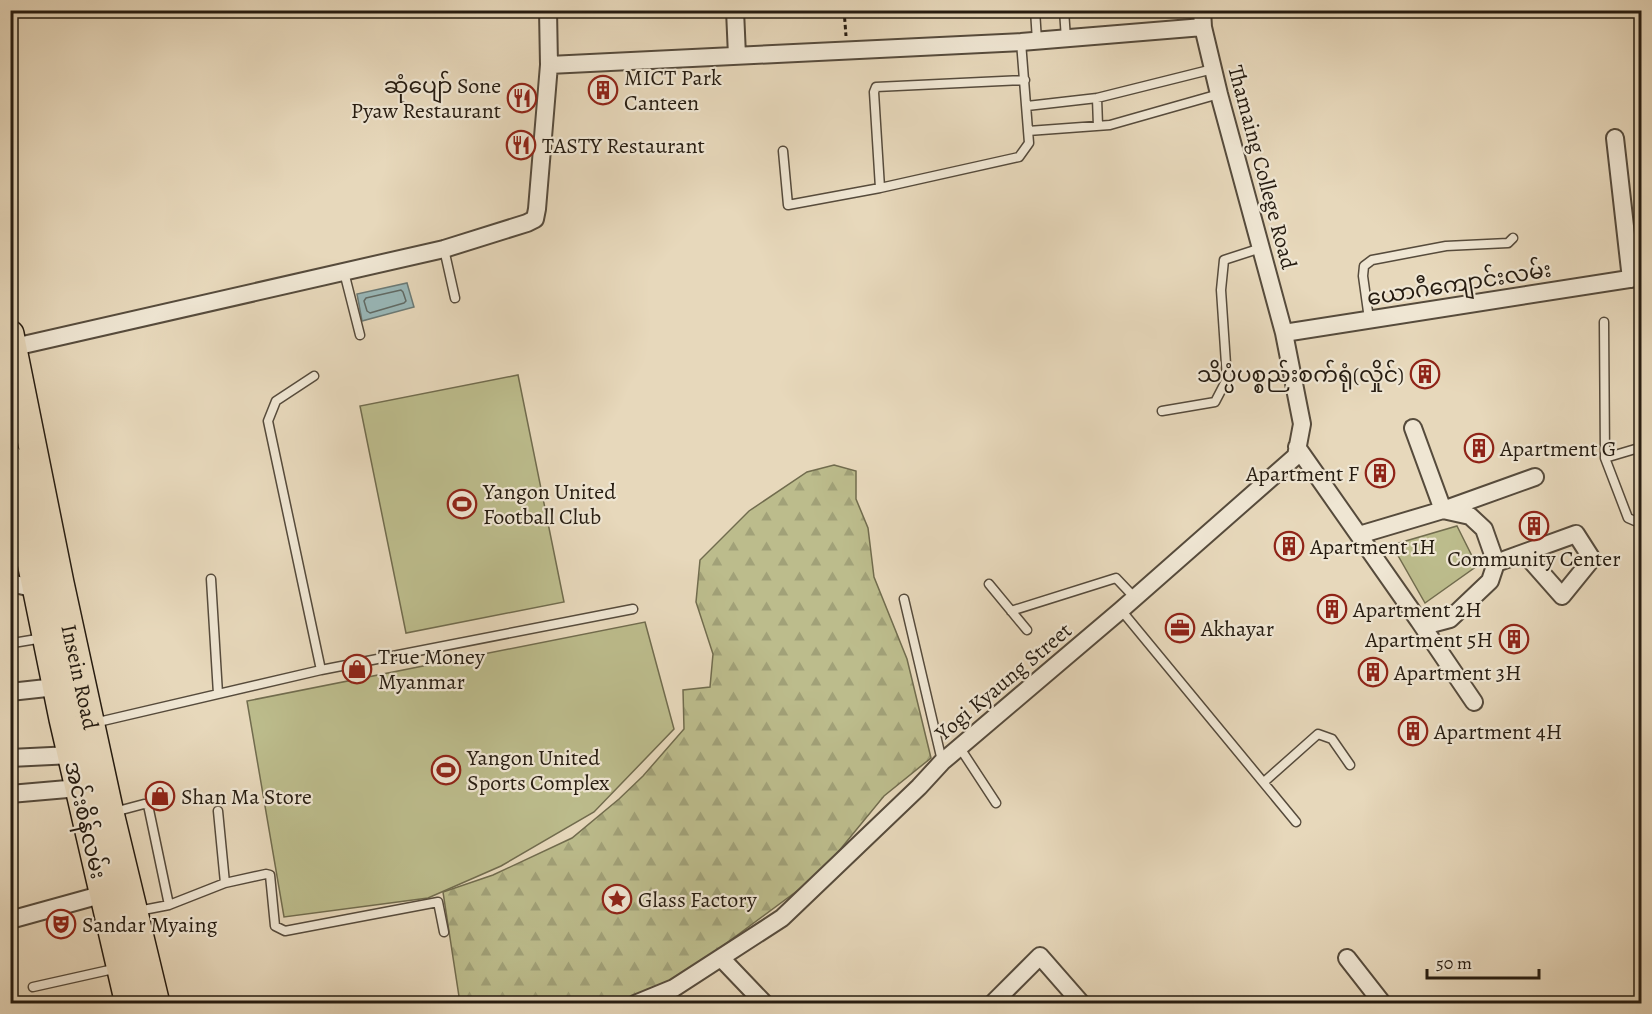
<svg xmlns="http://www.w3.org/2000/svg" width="1652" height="1014" viewBox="0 0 1652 1014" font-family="Alegreya,'Noto Sans Myanmar',serif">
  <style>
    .forest { fill: url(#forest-firs); stroke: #716c4e; stroke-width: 1.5 }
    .green { fill: #bcbc8c; stroke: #716c4e; stroke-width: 1.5 }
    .water { fill: #99b8b9; stroke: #6b7a76; stroke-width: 1.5 }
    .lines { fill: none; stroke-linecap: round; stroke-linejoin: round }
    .shore { stroke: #606a65; stroke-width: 1.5 }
    .lane-casing { stroke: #564b3c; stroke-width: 11 }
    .street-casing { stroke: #564b3c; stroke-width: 20 }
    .primary-casing { stroke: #261c11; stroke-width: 30 }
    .path { stroke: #261c11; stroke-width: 3; stroke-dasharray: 4.5 3; stroke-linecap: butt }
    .lane { stroke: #efe6d3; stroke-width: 8 }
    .street { stroke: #efe6d3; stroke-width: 16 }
    .primary { stroke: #e7d8bb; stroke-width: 27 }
    .labels { text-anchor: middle; stroke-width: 4.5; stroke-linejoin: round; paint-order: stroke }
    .poi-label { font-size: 22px; fill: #261c11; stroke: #efe6d3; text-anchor: start }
    .street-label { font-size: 22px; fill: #261c11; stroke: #efe6d3 }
  </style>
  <defs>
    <pattern id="forest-firs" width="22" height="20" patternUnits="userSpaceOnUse" patternTransform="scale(1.5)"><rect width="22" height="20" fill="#bcbc8c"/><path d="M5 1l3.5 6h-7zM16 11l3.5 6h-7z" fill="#a1a178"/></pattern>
  </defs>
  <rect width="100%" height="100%" fill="#e7d8bb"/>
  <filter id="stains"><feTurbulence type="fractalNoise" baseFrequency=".00333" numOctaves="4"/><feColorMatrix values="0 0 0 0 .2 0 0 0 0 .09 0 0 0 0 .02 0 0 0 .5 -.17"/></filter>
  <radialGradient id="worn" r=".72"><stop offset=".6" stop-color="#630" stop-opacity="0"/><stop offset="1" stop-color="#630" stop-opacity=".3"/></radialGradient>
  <path class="forest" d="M834,465L856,471V499L868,528L874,577L907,659L931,758L884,796L820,874L674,982L619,1003H460L443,892L493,875L572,838L619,799L643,776L684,729L683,690L710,687L713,654L696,602L700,560L749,511L807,472Z"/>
  <path class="green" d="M518,375L564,602L406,633L360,406Z
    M1457,526L1477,566L1425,603L1392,545Z
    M645,622L674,729L594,812L501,866L428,898L284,917L247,701Z"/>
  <path class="water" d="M407,283L414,307L362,321L357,294Z"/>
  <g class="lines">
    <path class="shore" d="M401,290L403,292L406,301L404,303L370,313L367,311L364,301L366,298Z"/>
    <g class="lane-casing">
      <path id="lane" d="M1035,10L1037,41
        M1064,10L1066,39
        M1097,98L1098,126
        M1027,106L1097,98L1213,69
        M1028,131L1110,125L1219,94
        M783,151L788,205L880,188L1019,157L1029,143L1021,42
        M880,188L874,92L876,87L1025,80
        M444,249L455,298
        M344,272L360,335
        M1369,319L1363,276L1364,266L1372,260L1446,246L1508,243L1513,238
        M1604,322L1605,458L1628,518L1642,524
        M314,376L276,401L268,421L321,670
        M1162,411L1215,402L1227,379L1221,290L1224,260L1261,248
        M1605,458L1642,447
        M211,579L218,694
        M989,584L1027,630
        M904,599L942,761
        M1121,610L1296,822
        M1011,611L1116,578L1135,598
        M13,643L43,638
        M94,723L321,670L633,609
        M960,748L996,803
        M1264,782L1318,734L1332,739L1350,765
        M114,812L144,804L148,805L169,905
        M225,883L266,874L270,875L275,926L285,931L438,902L444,932
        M138,911L169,905L225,883L218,811
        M33,987L118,968"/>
    </g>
    <g class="street-casing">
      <path id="street" d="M548,10L549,65
        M735,10L737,56
        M1615,138L1631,279
        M1284,333L1642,277
        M10,348L444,249L527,223L535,219L537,209L549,65L1021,42L1203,27
        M1413,428L1443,510L1535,477
        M1297,447L1419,621L1435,623L1450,619L1490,581L1496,563L1484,529L1470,516L1443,510L1359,535
        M1496,563L1576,534L1592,559L1562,596L1524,553
        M10,583L37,589L42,588
        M1419,621L1474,702
        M10,692L56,687
        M10,758L72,755
        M10,794L79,788
        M10,920L104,894
        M721,958L765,1004
        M1347,958L1383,1004
        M635,1004L674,988L782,918L919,787L942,762L1121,610L1296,456L1302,424L1284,333L1219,94L1203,27L1202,10
        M992,1004L1040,956L1082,1004"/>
    </g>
    <g class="primary-casing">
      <g id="primary">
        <path id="s1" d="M10,334L60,583L110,813L156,1004"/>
        <path d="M10,459L63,719L129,1004"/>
      </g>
    </g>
    <path class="path" d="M844,10L846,36"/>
    <use href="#lane" class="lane"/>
    <use href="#street" class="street"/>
    <use href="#primary" class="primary"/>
  </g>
  <defs>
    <g id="building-ring" transform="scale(1.5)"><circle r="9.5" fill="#efe6d3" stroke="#8f2418" stroke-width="1.5"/><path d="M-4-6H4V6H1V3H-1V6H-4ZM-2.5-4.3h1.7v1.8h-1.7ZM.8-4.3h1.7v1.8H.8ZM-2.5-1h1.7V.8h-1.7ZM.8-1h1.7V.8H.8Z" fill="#8f2418"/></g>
    <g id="restaurant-ring" transform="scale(1.5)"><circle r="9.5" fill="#efe6d3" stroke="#8f2418" stroke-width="1.5"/><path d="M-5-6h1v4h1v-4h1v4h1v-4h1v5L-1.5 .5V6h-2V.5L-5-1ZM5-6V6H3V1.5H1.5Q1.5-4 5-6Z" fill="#8f2418"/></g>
    <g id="stadium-ring" transform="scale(1.5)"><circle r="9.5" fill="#efe6d3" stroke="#8f2418" stroke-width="1.5"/><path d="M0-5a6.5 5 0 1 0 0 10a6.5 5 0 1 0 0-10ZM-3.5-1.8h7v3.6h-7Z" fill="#8f2418"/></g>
    <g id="office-ring" transform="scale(1.5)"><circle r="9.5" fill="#efe6d3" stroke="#8f2418" stroke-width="1.5"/><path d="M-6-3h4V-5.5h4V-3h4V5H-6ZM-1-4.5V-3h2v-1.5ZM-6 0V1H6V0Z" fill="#8f2418"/></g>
    <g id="shop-ring" transform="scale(1.5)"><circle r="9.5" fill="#efe6d3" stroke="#8f2418" stroke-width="1.5"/><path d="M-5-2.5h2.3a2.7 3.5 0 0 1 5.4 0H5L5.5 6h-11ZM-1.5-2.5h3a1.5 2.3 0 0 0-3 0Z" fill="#8f2418"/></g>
    <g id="sight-ring" transform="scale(1.5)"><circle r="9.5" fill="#efe6d3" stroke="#8f2418" stroke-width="1.5"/><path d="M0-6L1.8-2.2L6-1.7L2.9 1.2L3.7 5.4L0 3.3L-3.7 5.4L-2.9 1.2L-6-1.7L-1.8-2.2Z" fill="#8f2418"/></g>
    <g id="theatre-ring" transform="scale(1.5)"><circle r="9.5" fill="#efe6d3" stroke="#8f2418" stroke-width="1.5"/><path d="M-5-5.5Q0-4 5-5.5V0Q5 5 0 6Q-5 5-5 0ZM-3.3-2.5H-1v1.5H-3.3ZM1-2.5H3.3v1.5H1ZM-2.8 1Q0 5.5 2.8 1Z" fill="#8f2418"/></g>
  </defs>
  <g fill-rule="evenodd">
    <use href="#building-ring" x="603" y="90"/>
    <use href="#restaurant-ring" x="522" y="98"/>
    <use href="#restaurant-ring" x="521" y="145"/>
    <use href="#building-ring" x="1425" y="374"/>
    <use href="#building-ring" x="1479" y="448"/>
    <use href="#building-ring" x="1380" y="473"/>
    <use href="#stadium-ring" x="462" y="504"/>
    <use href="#building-ring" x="1534" y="526"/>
    <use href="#building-ring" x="1289" y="546"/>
    <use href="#building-ring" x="1332" y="609"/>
    <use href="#office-ring" x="1180" y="628"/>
    <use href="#building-ring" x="1514" y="639"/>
    <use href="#shop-ring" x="357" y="669"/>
    <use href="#building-ring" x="1373" y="672"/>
    <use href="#building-ring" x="1413" y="731"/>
    <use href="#stadium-ring" x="446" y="770"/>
    <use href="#shop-ring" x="160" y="796"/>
    <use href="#sight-ring" x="617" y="899"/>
    <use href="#theatre-ring" x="61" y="924"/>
  </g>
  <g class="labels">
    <g class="poi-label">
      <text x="624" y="85">MICT Park<tspan x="624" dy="25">Canteen</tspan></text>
      <text x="501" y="93" text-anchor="end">ဆုံပျော် Sone<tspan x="501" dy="25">Pyaw Restaurant</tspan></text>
      <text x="542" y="153">TASTY Restaurant</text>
      <text x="1404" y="382" text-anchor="end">သိပ္ပံပစ္စည်းစက်ရုံ(လှိုင်)</text>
      <text x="1500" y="456">Apartment G</text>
      <text x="1359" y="481" text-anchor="end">Apartment F</text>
      <text x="483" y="499">Yangon United<tspan x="483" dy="25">Football Club</tspan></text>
      <text x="1310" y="554">Apartment 1H</text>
      <text x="1534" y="566" text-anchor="middle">Community Center</text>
      <text x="1353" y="617">Apartment 2H</text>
      <text x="1201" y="636">Akhayar</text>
      <text x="1493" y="647" text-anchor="end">Apartment 5H</text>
      <text x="378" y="664">True Money<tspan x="378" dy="25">Myanmar</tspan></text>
      <text x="1394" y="680">Apartment 3H</text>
      <text x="1434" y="739">Apartment 4H</text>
      <text x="467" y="765">Yangon United<tspan x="467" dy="25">Sports Complex</tspan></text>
      <text x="181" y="804">Shan Ma Store</text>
      <text x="638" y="907">Glass Factory</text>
      <text x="82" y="932">Sandar Myaing</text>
    </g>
    <g class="street-label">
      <text transform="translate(1263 167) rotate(75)" y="8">Thamaing College Road</text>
      <text transform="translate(1459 283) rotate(-9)" y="8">ယောဂီကျောင်းလမ်း</text>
      <text dy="8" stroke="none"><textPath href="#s1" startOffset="350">Insein Road</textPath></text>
      <text transform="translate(1003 681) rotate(-40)" y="8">Yogi Kyaung Street</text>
      <text transform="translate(86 820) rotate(77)" y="8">အင်းစိန်လမ်း</text>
    </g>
  </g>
  <rect width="1652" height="1014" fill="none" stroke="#e7d8bb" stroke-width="36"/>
  <rect x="12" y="12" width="1628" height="990" fill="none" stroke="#261c11" stroke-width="3"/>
  <rect x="18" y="18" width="1616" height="978" fill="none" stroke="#261c11" stroke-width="1.5"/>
  <path d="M1427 969v9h112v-9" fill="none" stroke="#261c11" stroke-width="3"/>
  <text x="1436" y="969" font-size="18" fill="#261c11" stroke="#efe6d3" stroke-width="4.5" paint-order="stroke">50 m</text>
  <rect width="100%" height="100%" filter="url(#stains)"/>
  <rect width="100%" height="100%" fill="url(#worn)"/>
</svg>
